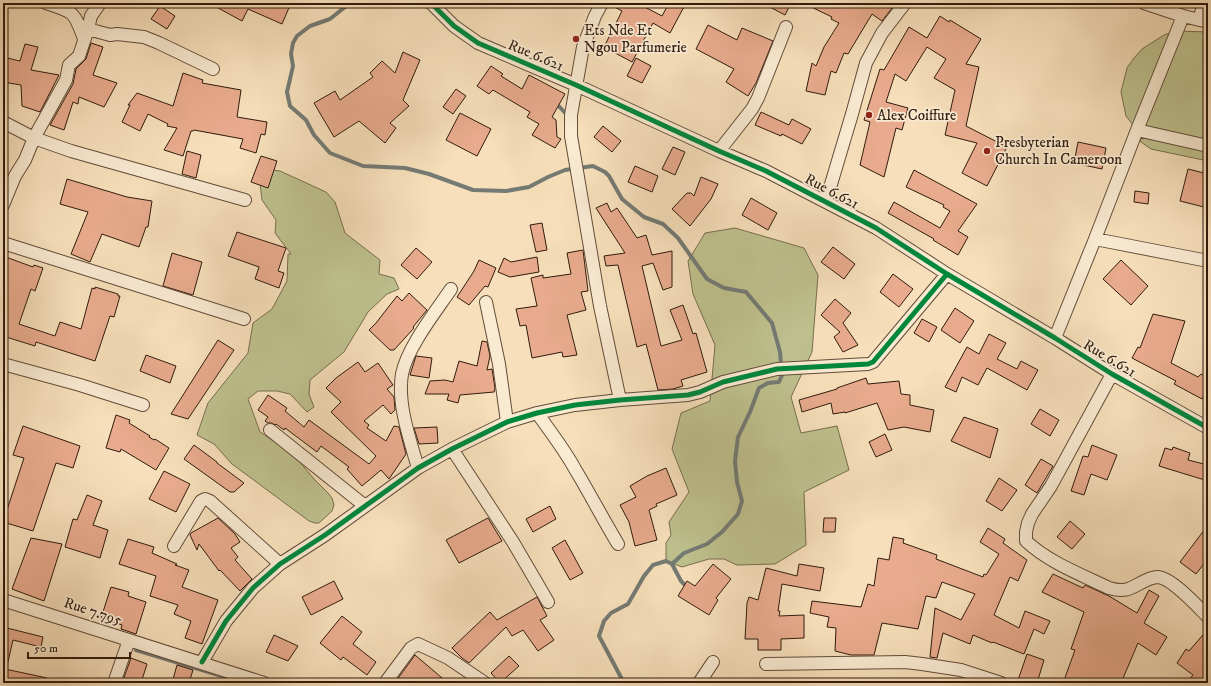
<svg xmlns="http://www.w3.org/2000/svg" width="1211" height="686" viewBox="0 0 1211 686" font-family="'IM FELL DW Pica',serif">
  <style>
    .green { fill: #bec18e; stroke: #786e4e }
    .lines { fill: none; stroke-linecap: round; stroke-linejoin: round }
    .stream { stroke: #747a74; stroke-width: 4 }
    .building { fill: #e8ab8d; stroke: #311b0d }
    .minor-casing { stroke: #624c38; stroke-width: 14 }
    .minor { stroke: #f9ead2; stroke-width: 12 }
    .cycleway-casing { stroke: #f9ead2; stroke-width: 8 }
    .cycleway { stroke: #00873e; stroke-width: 5 }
    .poi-dot { fill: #8f2418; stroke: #f9ead2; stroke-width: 1.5 }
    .labels { text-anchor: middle; stroke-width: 3.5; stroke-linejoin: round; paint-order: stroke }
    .poi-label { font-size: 15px; fill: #311b0d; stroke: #f9ead2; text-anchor: start }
    .street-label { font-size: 15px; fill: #311b0d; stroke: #f9ead2 }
  </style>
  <rect width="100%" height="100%" fill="#f6dfba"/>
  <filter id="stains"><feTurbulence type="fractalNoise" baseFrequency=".005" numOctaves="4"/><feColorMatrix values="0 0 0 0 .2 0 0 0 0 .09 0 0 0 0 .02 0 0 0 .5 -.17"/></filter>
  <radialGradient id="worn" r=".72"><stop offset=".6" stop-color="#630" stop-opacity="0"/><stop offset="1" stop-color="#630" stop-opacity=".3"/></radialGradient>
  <path class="green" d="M1176,31L1208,32V161L1151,149L1141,142L1137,130L1126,116L1121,92L1127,68L1134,58L1142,49L1164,35Z
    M273,170L280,171L326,192L335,202L345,233L380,260L379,274L394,278L399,289L387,294L368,312L344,352L310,380L309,394L314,407L307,412L290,394L277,391H258L248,399L260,432L294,455L314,479L328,493L332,498L334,505L332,511L319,523H315L309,521L232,464L214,444L197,435L208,403L248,353L253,323L272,309L287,281L288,254H291L275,233L276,220L262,200L260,184Z
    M735,228L804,248L818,275L812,352L791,397L801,433L837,426L849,470L804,492L806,545L775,564L737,565L724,559H709L682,567L666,561V543L671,535L669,522L689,492L672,449L681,413L710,401L715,345L693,294L688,261L705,233Z"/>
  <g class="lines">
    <path class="stream" d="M350,3L330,19L310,26L297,36L293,43L291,54L293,66L287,92L290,106L306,120L314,135L330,153L363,166L405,168L429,174L473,190L506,191L529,187L548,177L565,170L593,166L605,172L609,176L622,199L644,217L663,224L678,238L707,279L724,288L746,292L772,323L780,352L782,375L779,382L768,383L759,388L750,412L738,437L735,461L737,482L742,501L738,514L722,532L707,544L684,553L672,564L666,561L653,565L644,576L628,604L611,613L604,621L599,636L624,683
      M555,102L568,116
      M672,564L681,581L688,588
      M136,650L225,677"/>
  </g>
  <path class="building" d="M209,3H291L282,24L248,9L242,21Z
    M609,3H637L662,16L669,3H686L670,33L653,23L632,62L604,47L622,11L609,4Z
    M762,3H791L785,15Z
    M803,3H896L882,21L872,14L848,54L844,53L836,73L831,71L825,95L806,91L812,63L816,66L824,47L839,23L831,19L832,17Z
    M160,6L175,16L167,29L151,19Z
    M940,16L949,22L950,20L981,39L966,64L979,67L966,126L1007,147L987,186L962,173L977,143L945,135L955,90L934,78L946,59L927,47L906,81L895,74L886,102L908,108L902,130L896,128L884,177L860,165L870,122L864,120L880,69L884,70L909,27L927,38Z
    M708,25L737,40L742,28L773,41L756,83L748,96L726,82L734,69L696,49Z
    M91,43L103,47L93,75L117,83L104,107L79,97L78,104L73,102L64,130L50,125L73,84L76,69L86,59Z
    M25,44L38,47L31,70L59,75L40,112L22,106L21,85L3,82V57L20,61Z
    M403,52L420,60L403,100L409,106L390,123L396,128L385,143L359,121L334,137L314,103L335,91L340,100L373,77L370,73L382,61L395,73Z
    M636,58L651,66L642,83L627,76Z
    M491,66L503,74L501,76L522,89L529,75L565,94L552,117L556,120L557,137L561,139L555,148L532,135L539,124L527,117L530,112L493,90L489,94L477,86Z
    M183,73L203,80L202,83L241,90L237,117L267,122L265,135L261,134L256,153L240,148L243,139L194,130L193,131H191L183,156L164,150L177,128L167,126L168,124L148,114L140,131L122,122L130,105H128L137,93L173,106Z
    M456,89L466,96L453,114L443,107Z
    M761,112L789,125L792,119L811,129L802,144L782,134L781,136L755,125Z
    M460,113L491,129L477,156L446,140Z
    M603,126L621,141L612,152L594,137Z
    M1078,142L1106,148L1102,169L1074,163Z
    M673,147L685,152L675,175L662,169Z
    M187,151L201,155L196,178L182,174Z
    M261,156L277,161L268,188L251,182Z
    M635,166L658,176L652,192L628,182Z
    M1188,169L1208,174V192L1204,207L1180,201Z
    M914,170L977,204L958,231L968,237L958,255L933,240L934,239L888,213L894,202L940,228L950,211L943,207L944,205L906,187Z
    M701,177L718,184L711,199L690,226L672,209L687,193H691L694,196Z
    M67,179L127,197L152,201L148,227H146L139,247L102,234L90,262L71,254L88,212L60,204Z
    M1135,191L1149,193L1148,204L1134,202Z
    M751,198L777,213L768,230L742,215Z
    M607,203L611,212L617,208L637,238L646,235L652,255L672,251V287L663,290L653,263L642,266L661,346L682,340L670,310L683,305L693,334L696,333L707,372L681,380L683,386L673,389L658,390L646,344L637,347L618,265L606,266L604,256L625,253L596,208Z
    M542,223L547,250L536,252L530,225Z
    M237,232L286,248L278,271L284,273L279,288L255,279L259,267L228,256Z
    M833,247L855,264L844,279L821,262Z
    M416,248L432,262L417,279L401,265Z
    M583,250L588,291L581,292L586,310L567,315L577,355L563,357L562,352L532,358L526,325L520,326L516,309L537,306L531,278L543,275V278L571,274L567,253Z
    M172,253L202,262L193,295L163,286Z
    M3,256L33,267L34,265L43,268L35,291L31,289L19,324L55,336L60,322L81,329L92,288L95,289V287L118,294V296H120L114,317L110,316L95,361L36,342L35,346L3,336Z
    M537,257L539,272L510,277L498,272L504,258L511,262Z
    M479,260L496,268L488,287L485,286L469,305L457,297L474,271Z
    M1121,260L1148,286L1131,305L1103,279Z
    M893,274L913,289L899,307L880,292Z
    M409,293L427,310L413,327L414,328L394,350H390L369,330L376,323L397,296L402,301Z
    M835,299L851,313L843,323L858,345L843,352L834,337L840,332L821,315Z
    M955,308L974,321L960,343L941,330Z
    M1153,314L1185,321L1171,363L1198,377L1201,374L1208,378V388L1202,399L1174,384L1176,381L1132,358L1138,347L1140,348Z
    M922,319L937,327L929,342L914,333Z
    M989,334L1006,343L997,359L1017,369L1021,361L1038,370L1027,390L987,368L978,385L962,377L956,392L945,387L967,347L979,354Z
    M218,340L234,350L188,419L171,414Z
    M482,341L487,342L490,356L487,370L492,369L495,388L494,392L460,395L458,403L447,400L449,394H425L430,381L445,380L453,382L459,361L477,366Z
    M146,355L176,366L170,383L140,371Z
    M416,356L432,358L429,378L410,375Z
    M358,362L365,372L378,363L393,385L387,389L394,397L395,410L391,414L383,405L364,421L369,425L367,428L386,441L394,426L399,427L406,454L389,479L381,470L362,486L347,469L349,467L321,446L317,452L285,428L284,430L276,424L275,425L272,423H268L265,421L268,417L258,410L268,395L287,408L285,411L304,427L309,420L369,464L376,456L331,412L341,402L326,388L336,378Z
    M866,378L868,384L899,381L901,394L910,395V405L934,410L930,432L904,427L888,430L877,403L845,413V412L833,414L831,403L802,412L799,400L837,389V388Z
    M1040,409L1059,420L1050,436L1031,424Z
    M116,415L130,420L129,423L150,436L149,437L154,440L155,439L169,448L156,470L121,449L120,452L106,448Z
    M964,417L998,429L990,458L951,441Z
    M23,426L80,446L73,468L56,463L33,531L3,522L24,458L13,455Z
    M437,427L438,443L419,444L414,428Z
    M885,434L892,450L876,457L869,442Z
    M194,445L217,462V463L244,483L234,492H230L184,459Z
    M1092,445L1117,455L1107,480L1091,474L1084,495L1071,491L1083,456L1088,457Z
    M1173,447L1190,453L1188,460L1208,465V481L1159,466L1165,448L1172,450Z
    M1041,459L1053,466L1037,493L1025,485Z
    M666,468L677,495L656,504L657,506L649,510L657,540L635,546L629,522L620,505L636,497L630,486L647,476Z
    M164,471L190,484L176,512L149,499Z
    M999,478L1017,490L1002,511L986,501Z
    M87,495L102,501L93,525L108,530L100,558L65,547L73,519L77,520Z
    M550,506L556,519L533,532L526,519Z
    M218,518L235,534L240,542L231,548L238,557L235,560L252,579L240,591L220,570L219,571L199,544L197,550L190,535L191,533Z
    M488,518L502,541L459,563L446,540Z
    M824,518H836L835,532H823Z
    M1070,521L1085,534L1072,549L1057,537Z
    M1208,525V571L1203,565L1196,574L1180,562Z
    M988,528L1005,539L1003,543L1027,560L1018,581L1010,577L994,615L1019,628L1025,611L1050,621L1044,634L1034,629L1024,654L993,642L992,643L973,635L970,644L943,633L937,658L930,657L935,608L961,620L975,594L942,582L936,598L926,596L918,629L882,623L874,655H851L835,651L836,628L827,627L829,617L810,613L812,601L861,607L868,584L874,586L878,558L889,560L893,537L904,539L903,543L937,555L936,559L983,577L984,574L986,575L999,554L980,542Z
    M31,538L62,544L44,601L12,589Z
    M128,539L154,547L152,553L177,564L175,565L189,570L182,587L218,600L202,644L185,638L191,621L174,614L178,605L150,596L156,576L119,564Z
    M565,540L583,573L570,580L552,548Z
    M713,564L731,579L716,598L718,600L709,615L678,596L687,581L695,586Z
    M799,564L824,568L820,591L782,584L778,611H780L779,616L804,615V638L781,639V650H758V639H745L747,603L749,597L758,600L766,568L797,576Z
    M1053,574L1083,588L1085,585L1109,596L1137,613L1149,590L1159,596L1144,623L1167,637L1156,655L1138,643L1121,683H1063L1075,650L1071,649L1084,612L1042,592Z
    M334,581L343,599L311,615L302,597Z
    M111,587L129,592L128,596L146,602L136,634L121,629L122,625L101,618Z
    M537,597L547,616L540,620L554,640L538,651L523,630L512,636L506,627L469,663L462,658L452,648L490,612L497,620Z
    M342,616L362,632L353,644L376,662L367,675L343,657L341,660L320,643Z
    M3,627L43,637L41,647L13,640L7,666L3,665Z
    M1208,629V654L1203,660L1208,664V683H1186L1193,675L1177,663L1186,649L1189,651Z
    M274,635L298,646L288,661L266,652Z
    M1027,654L1044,660L1037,683H1017Z
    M415,655L448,683H398L396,681Z
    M509,656L519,666L500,683L491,673Z
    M131,658L147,664L141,683H122Z
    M177,665L193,670L189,683H172Z
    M5,669L47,678L46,683H3Z"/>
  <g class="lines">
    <g class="minor-casing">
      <path id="minor" d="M46,3C74,12 74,11 84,39
        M431,3L454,26L478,43L576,85L719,151L766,171L876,228L947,274L1055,338L1112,374L1208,428
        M602,3L595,16L583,47L571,115V136L600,306L620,400
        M1144,3L1183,16L1208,22
        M1199,20L1204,3
        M88,29L91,16L100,3
        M3,122L34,138L71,151L245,200
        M1137,130L1208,146
        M719,151L752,109L758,98L786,27
        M826,201L852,114L866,63L882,33L905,3
        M3,205L15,176L25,160L34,138L66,80L69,65L79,56L88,29L110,35L117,34L144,37L159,43L213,69
        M1095,239L1208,261
        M3,243L244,319
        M486,302L499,364L507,422
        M1055,338L1095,239L1137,130L1183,16
        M3,364L80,385L143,405
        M1112,374L1051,486L1032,514L1028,523L1026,532V541C1048,562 1082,575 1109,588C1129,594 1132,586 1149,579C1152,578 1155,577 1158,577C1172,578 1198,607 1208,617
        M537,413C550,431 564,449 575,469C590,494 603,519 618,544
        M270,430L365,506
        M452,449L513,542L548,602
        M418,468C410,440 397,404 402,374C407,348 436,311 451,289
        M174,546L201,501L205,499L210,501L280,564
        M3,600L264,683
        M202,662L226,621L253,588L280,564L325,535L418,468L452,449L507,422L537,413L575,405L620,400L688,395L700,392L723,382L777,369L868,364L873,362L947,274
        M766,664L905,662L922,664L961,670L1001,683
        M114,683L129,640
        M385,683L411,648L418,644L448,658L485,683
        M699,683L713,662"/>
    </g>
    <use href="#minor" class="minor"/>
    <g class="cycleway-casing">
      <path id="cycleway" d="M431,3L454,26L478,43L576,85L719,151L766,171L876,228L947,274L1055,338L1112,374L1208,428
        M202,662L226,621L253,588L280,564L325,535L418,468L452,449L507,422L537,413L575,405L620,400L688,395L700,392L723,382L777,369L868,364L873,362L947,274"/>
    </g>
    <use href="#cycleway" class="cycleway"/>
  </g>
  <g class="poi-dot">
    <circle cx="576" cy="39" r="4"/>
    <circle cx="869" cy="115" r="4"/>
    <circle cx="987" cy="151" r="4"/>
  </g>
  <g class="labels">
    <g class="poi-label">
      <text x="584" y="35">Ets Nde Et<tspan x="584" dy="17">Ngou Parfumerie</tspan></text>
      <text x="877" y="120">Alex Coiffure</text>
      <text x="995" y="147">Presbyterian<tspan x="995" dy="17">Church In Cameroon</tspan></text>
    </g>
    <g class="street-label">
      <text transform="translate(536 55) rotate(23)" y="5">Rue 6.621</text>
      <text transform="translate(832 191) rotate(28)" y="5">Rue 6.621</text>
      <text transform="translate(1110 358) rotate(31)" y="5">Rue 6.621</text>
      <text transform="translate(93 611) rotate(18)" y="5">Rue 7.795</text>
    </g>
  </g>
  <rect width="1211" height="686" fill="none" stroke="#f6dfba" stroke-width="16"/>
  <rect x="4" y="4" width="1203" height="678" fill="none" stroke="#311b0d" stroke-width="2"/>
  <rect x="8" y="8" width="1195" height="670" fill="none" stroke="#311b0d"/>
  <path d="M28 652v6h102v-6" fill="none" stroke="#311b0d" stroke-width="2"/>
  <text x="34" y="652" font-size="12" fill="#311b0d" stroke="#f9ead2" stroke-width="3" paint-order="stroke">50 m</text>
  <rect width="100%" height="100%" filter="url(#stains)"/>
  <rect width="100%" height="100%" fill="url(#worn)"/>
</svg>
